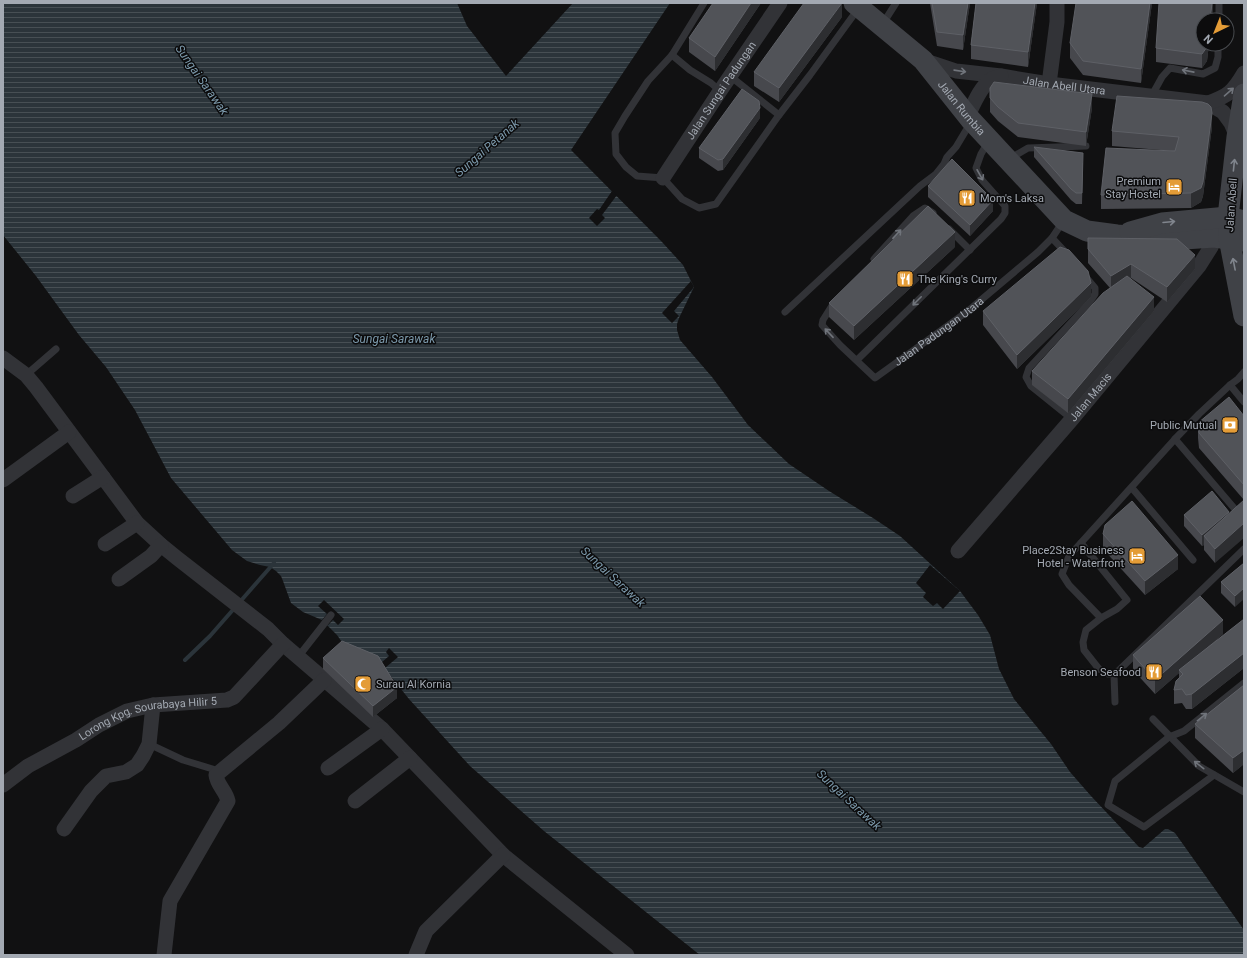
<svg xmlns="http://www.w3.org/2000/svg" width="1247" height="958" viewBox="0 0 1247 958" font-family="Roboto,sans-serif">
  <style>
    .water { fill: url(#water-rules) }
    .pier { fill: #111112 }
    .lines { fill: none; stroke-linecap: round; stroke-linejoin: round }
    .stream { stroke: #2b343a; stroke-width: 4 }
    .lane { stroke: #323337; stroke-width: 7 }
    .street { stroke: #323337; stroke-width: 15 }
    .secondary { stroke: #404247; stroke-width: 21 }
    .wall { fill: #47484d }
    .shaded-wall { fill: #2d2e31 }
    .building { fill: #515358; stroke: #5e6066 }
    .oneway { stroke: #70747b }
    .oneway2 { stroke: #80858d }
    .labels { text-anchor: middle; stroke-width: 3; stroke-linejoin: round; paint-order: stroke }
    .street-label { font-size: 11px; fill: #a3a9b2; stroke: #0c0c0d }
    .poi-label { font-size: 11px; fill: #a3a9b2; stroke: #0c0c0d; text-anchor: end }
    .water-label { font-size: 12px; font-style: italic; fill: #7c99ab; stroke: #0c0c0d }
  </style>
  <defs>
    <pattern id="water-rules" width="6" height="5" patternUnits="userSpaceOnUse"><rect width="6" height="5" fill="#2b343a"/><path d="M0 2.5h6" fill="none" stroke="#474f54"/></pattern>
  </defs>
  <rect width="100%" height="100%" fill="#111112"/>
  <path class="water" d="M3,3H457L467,26L506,76L573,3H670L571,150L662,242L683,265L694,287L679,318L677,324V330L680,340L712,377L748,425L789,464L829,491L873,518L900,536L960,591L978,615L990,635L999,669L1014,699L1051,744L1070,772L1091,796L1139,847L1143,848L1165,829H1168L1175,833L1244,930V955H700L544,831L470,766L409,699L385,669L344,645L337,635L322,620L303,612L291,603L283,581L281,576L276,571L270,567L260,565L247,561L232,550L171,478L135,410L106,367L79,335L36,276L3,235Z"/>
  <path class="pier" d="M612,191L617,195L602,215L605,218L597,226L589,218L597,209L599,210Z
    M691,281L694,287L674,311L679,316L672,323L662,313Z
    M930,565L960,591L943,609L937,603L933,606L923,597L926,593L916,583Z
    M324,600L344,619L338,625L333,620L328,625L322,620L327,614L318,606Z
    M389,648L398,657L385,668L381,663L389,656L386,652Z"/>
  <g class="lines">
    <path class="stream" d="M185,660L210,636L274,563"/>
    <g class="lane">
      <path d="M704,3L672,55L648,81L625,116L615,133L616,154L626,167L637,176L663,178L682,199L699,208L716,204L779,115L810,75L858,9"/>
      <path d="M1219,20V3"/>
      <path d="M882,25L896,3"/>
      <path d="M672,55L690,70L711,83L720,91"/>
      <path d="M730,76L779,115"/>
      <path d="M1151,97L1162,77L1170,68L1203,74L1215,68L1218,57V44"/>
      <path d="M1009,159L1028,148L1086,146"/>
      <path d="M949,229L970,250"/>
      <path d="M1052,238L1067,254"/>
      <path d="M874,259L913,216L925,208L933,213"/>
      <path id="s1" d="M833,304L823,320L822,325L840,345L875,378L968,311L1038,252L1052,238L1064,220"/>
      <path d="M785,312L920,186L936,174L944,164L947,157L956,147L968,127L970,121"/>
      <path d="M857,360L1001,219L1005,213V206L982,180L976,168L981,154L988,142"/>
      <path d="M26,375L56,349"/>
      <path d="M1230,385L1244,402"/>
      <path d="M1072,419L1031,386L1026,377L1029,368L1089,303L1095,294V288L1085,276"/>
      <path d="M1175,439L1234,508"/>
      <path d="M1132,488L1193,560"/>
      <path d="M1081,543L1127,600L1117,609L1101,618L1086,630L1083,642L1084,650L1099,669L1108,674L1114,675"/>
      <path d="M1101,618L1069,585L1062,574L1069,556L1175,439L1199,414L1230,385L1238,379L1244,372"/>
      <path d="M298,657L331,615"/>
      <path d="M1115,702L1114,675L1244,549"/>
      <path d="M1153,719L1199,766L1244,792"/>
      <path d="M149,744L183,760L219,771"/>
      <path d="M1214,775L1144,827L1108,805L1115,781L1169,737L1184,731L1244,683"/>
    </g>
    <g class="street">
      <path id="s2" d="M923,60L956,71L1001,76L1049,84L1208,103L1223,112L1231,123L1237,137"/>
      <path d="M1049,84L1057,22V3"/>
      <path d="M1208,103C1228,96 1233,92 1244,73"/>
      <path d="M968,116C973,105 981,85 992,79C994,78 998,77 1001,76"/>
      <path id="s3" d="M663,178L720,91L780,3"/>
      <path d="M3,358L26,375L36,387L137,523L161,545L177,558L268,629L283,644L382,729L503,855L627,955"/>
      <path d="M3,480L69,432"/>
      <path d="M73,496L103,477"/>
      <path d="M105,544L137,523"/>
      <path id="s4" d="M958,551L1072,419L1199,266L1211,247L1214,237"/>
      <path d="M119,579L151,556L161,545"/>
      <path d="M328,768L382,729"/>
      <path id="s5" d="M3,785L28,766L76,740L99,725L127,711L153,705L227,700L234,697L283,644"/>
      <path d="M355,801L410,758"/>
      <path d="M64,829L91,791L106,776L126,772L137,765L143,756L149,744L153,705"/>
      <path d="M164,955L170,901L228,801C226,791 217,785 216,775L279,723L324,680"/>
      <path d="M416,955L426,931L503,855"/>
    </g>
    <g class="secondary">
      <path id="s6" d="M854,3L923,60L970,119L1064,220L1087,231L1117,235L1169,240L1214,237L1244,241"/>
      <path d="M1244,94L1237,137L1228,217L1229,238L1244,316"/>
      <path d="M1130,232L1162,223L1228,217L1244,221"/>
    </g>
  </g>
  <path class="wall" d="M761,3L715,71L689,52V38Z
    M930,3H970L963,50L937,46Z
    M976,3H1037L1028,67L971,59V45Z
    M1152,3L1141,83L1083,75L1070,58V43Z
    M1213,3L1212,20H1203V44H1209L1207,61L1202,68L1156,62V48Z
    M842,17L779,102L754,86V72Z
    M990,98L1092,108L1086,146L1018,137L998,121L990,112Z
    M760,118L723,170L718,171L699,158V148Z
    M1212,127L1203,196L1201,202L1191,208L1101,209V195L1173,151L1112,146V131Z
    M1034,147L1083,163L1082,204H1076L1071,200L1034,157Z
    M928,186L993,211L970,236L928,197Z
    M1088,238L1195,269L1167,302L1131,278V279L1154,311L1068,413L1032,385V371L1110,288L1088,263Z
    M955,247L854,340L829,317V303Z
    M1091,297L1017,369L983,325V311Z
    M1244,416V500L1199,448L1198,438V423Z
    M1229,512L1215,563L1204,550V545L1202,546L1184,526V515Z
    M1103,534L1178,569L1145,595L1103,549Z
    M1244,563L1235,607L1221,593V582Z
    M1244,619V668L1192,709H1186L1182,703L1174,704V690L1179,678V673L1155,694L1133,670V655L1223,634L1210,646Z
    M323,658L397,698L373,717L323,669Z
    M1244,685V764L1233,773L1195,738V724Z"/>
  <path class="shaded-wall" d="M751,3H761L715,71V57Z
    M842,3V17L779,102V88Z
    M968,3H970L963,50V35Z
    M1035,3H1037L1028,67V52Z
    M1150,3H1152L1141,83V69Z
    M1212,3H1213L1212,20H1210Z
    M1208,44H1209L1207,61L1202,68V54Z
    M1092,94V108L1086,146V132Z
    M760,108V118L723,170V159Z
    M1212,113V127L1203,196L1201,202L1191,208V193Z
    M993,200V211L970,236V225Z
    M955,232V247L854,340V326Z
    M1195,255V269L1167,302V287Z
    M1131,264V278L1111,290V276Z
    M1091,283V297L1017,369V355Z
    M1154,297V311L1068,413V399Z
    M1229,512V523L1204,536V545L1202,546V535Z
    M1244,523V538L1215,563V549Z
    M1178,555V569L1145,595V581Z
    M1244,588V599L1235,607V596Z
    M1223,620V634L1180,671L1179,670V673L1155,694V680Z
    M1244,653V668L1192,709V694Z
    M397,687V698L373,717V706Z
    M1244,750V764L1233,773V758Z"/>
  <path class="building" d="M713,3H751L715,57L689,38Z
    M804,3H842L779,88L754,72Z
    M932,3H968L963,35L937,32Z
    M976,3H1035L1028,52L971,45Z
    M1076,3H1150L1141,69L1083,61L1070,43Z
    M1159,3H1212L1210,20H1203V44H1208L1207,47L1202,54L1156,48Z
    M994,82L1092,94L1086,132L1018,123L998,107L990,98V88Z
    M742,89L759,101L760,108L723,159L718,160L699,148Z
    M1117,96L1202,102L1208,104L1211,107L1212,113L1203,182L1201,188L1191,193L1101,195L1106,148L1175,151L1179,137L1112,131Z
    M1034,147L1083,153L1082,193H1076L1071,189Z
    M952,159L993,200L970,225L928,186Z
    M928,206L955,232L854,326L829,303Z
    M1088,238L1177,239L1195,255L1167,287L1131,264L1111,276L1088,249Z
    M1060,247L1069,250L1088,271L1091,283L1017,355L983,311Z
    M1127,276L1154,297L1068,399L1032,371L1103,293Z
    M1229,397L1244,416V485L1199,433L1198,423Z
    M1212,491L1229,512L1202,535L1184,515Z
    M1244,500V523L1215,549L1204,536Z
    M1132,501L1178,555L1145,581L1103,534L1105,525Z
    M1244,563V588L1235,596L1221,582Z
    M1200,596L1223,620L1155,680L1133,655Z
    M1244,619V653L1192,694L1186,695L1182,689L1174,690L1176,681L1183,674L1179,670Z
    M342,641L378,656L397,687L373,706L323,658Z
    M1244,685V750L1233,758L1195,724Z"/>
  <defs><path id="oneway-shaft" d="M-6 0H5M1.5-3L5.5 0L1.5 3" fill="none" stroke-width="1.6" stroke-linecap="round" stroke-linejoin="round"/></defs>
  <g class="oneway">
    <use href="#oneway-shaft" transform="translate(960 71) rotate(8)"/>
    <use href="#oneway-shaft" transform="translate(1188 71) rotate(-169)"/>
    <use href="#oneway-shaft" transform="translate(1229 92) rotate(-41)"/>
    <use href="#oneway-shaft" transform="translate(980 175) rotate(61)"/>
    <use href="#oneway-shaft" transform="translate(897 234) rotate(-47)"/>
    <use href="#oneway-shaft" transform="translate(917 301) rotate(135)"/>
    <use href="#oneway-shaft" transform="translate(829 333) rotate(-133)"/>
    <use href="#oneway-shaft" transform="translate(1202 717) rotate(-39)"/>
    <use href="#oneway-shaft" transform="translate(1199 765) rotate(-142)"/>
  </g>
  <g class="oneway2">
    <use href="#oneway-shaft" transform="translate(1234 165) rotate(-84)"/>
    <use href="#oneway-shaft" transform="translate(1169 222) rotate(-5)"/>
    <use href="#oneway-shaft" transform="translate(1234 264) rotate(-101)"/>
  </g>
  <defs>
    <g id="hotel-square" transform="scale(0.9)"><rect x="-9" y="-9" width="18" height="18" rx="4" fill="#e49c37" stroke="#0c0c0d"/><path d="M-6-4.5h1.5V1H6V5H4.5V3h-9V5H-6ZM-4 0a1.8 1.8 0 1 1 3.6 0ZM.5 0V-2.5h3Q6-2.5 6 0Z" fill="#fff"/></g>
    <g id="restaurant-square" transform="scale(0.9)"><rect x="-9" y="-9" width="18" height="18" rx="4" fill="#e49c37" stroke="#0c0c0d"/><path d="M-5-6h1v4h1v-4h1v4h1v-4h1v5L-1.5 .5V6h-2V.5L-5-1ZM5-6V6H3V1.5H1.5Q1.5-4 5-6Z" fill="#fff"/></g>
    <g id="bank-square" transform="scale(0.9)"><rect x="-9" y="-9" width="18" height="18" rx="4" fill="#e49c37" stroke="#0c0c0d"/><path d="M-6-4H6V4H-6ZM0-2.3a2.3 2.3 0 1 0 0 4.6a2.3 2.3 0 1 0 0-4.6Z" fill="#fff"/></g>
    <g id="mosque-square" transform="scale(0.9)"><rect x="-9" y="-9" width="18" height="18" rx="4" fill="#e49c37" stroke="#0c0c0d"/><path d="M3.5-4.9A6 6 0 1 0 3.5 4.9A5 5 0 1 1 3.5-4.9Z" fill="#fff"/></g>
  </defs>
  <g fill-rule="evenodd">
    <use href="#hotel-square" x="1174" y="187"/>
    <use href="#restaurant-square" x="967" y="198"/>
    <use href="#restaurant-square" x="905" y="279"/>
    <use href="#bank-square" x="1230" y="425"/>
    <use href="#hotel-square" x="1137" y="556"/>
    <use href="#restaurant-square" x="1154" y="672"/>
    <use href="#mosque-square" x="363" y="684"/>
  </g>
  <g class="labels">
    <g class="street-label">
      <text dy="4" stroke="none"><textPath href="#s2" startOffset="144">Jalan Abell Utara</textPath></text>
      <text dy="4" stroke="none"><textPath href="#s3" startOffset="105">Jalan Sungai Padungan</textPath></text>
      <text dy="4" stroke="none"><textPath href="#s6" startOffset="151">Jalan Rumbia</textPath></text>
      <text transform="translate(1231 205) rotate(-86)" y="4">Jalan Abell</text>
      <text dy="4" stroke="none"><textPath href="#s1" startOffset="178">Jalan Padungan Utara</textPath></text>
      <text dy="4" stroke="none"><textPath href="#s4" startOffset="203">Jalan Macis</textPath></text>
      <text dy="4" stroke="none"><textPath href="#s5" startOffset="163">Lorong Kpg. Sourabaya Hilir 5</textPath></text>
    </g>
    <g class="poi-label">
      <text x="1161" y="185">Premium<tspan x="1161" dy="13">Stay Hostel</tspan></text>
      <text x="980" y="202" text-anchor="start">Mom's Laksa</text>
      <text x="918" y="283" text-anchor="start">The King's Curry</text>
      <text x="1217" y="429">Public Mutual</text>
      <text x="1124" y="554">Place2Stay Business<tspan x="1124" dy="13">Hotel - Waterfront</tspan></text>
      <text x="1141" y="676">Benson Seafood</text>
      <text x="376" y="688" text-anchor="start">Surau Al Kornia</text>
    </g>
    <g class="water-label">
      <text transform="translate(202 80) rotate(55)" y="4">Sungai Sarawak</text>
      <text transform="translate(487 148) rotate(-41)" y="4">Sungai Petanak</text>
      <text x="394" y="343">Sungai Sarawak</text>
      <text transform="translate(613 577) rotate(43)" y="4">Sungai Sarawak</text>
      <text transform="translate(849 800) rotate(43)" y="4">Sungai Sarawak</text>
    </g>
  </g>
  <rect width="1247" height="958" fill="none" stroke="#a3a9b2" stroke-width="8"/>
  <g transform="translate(1215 32) rotate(223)"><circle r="19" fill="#0c0c0d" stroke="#484b4f"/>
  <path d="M0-3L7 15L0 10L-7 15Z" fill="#e49c37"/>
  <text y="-6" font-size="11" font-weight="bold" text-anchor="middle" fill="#a3a9b2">N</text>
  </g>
</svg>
